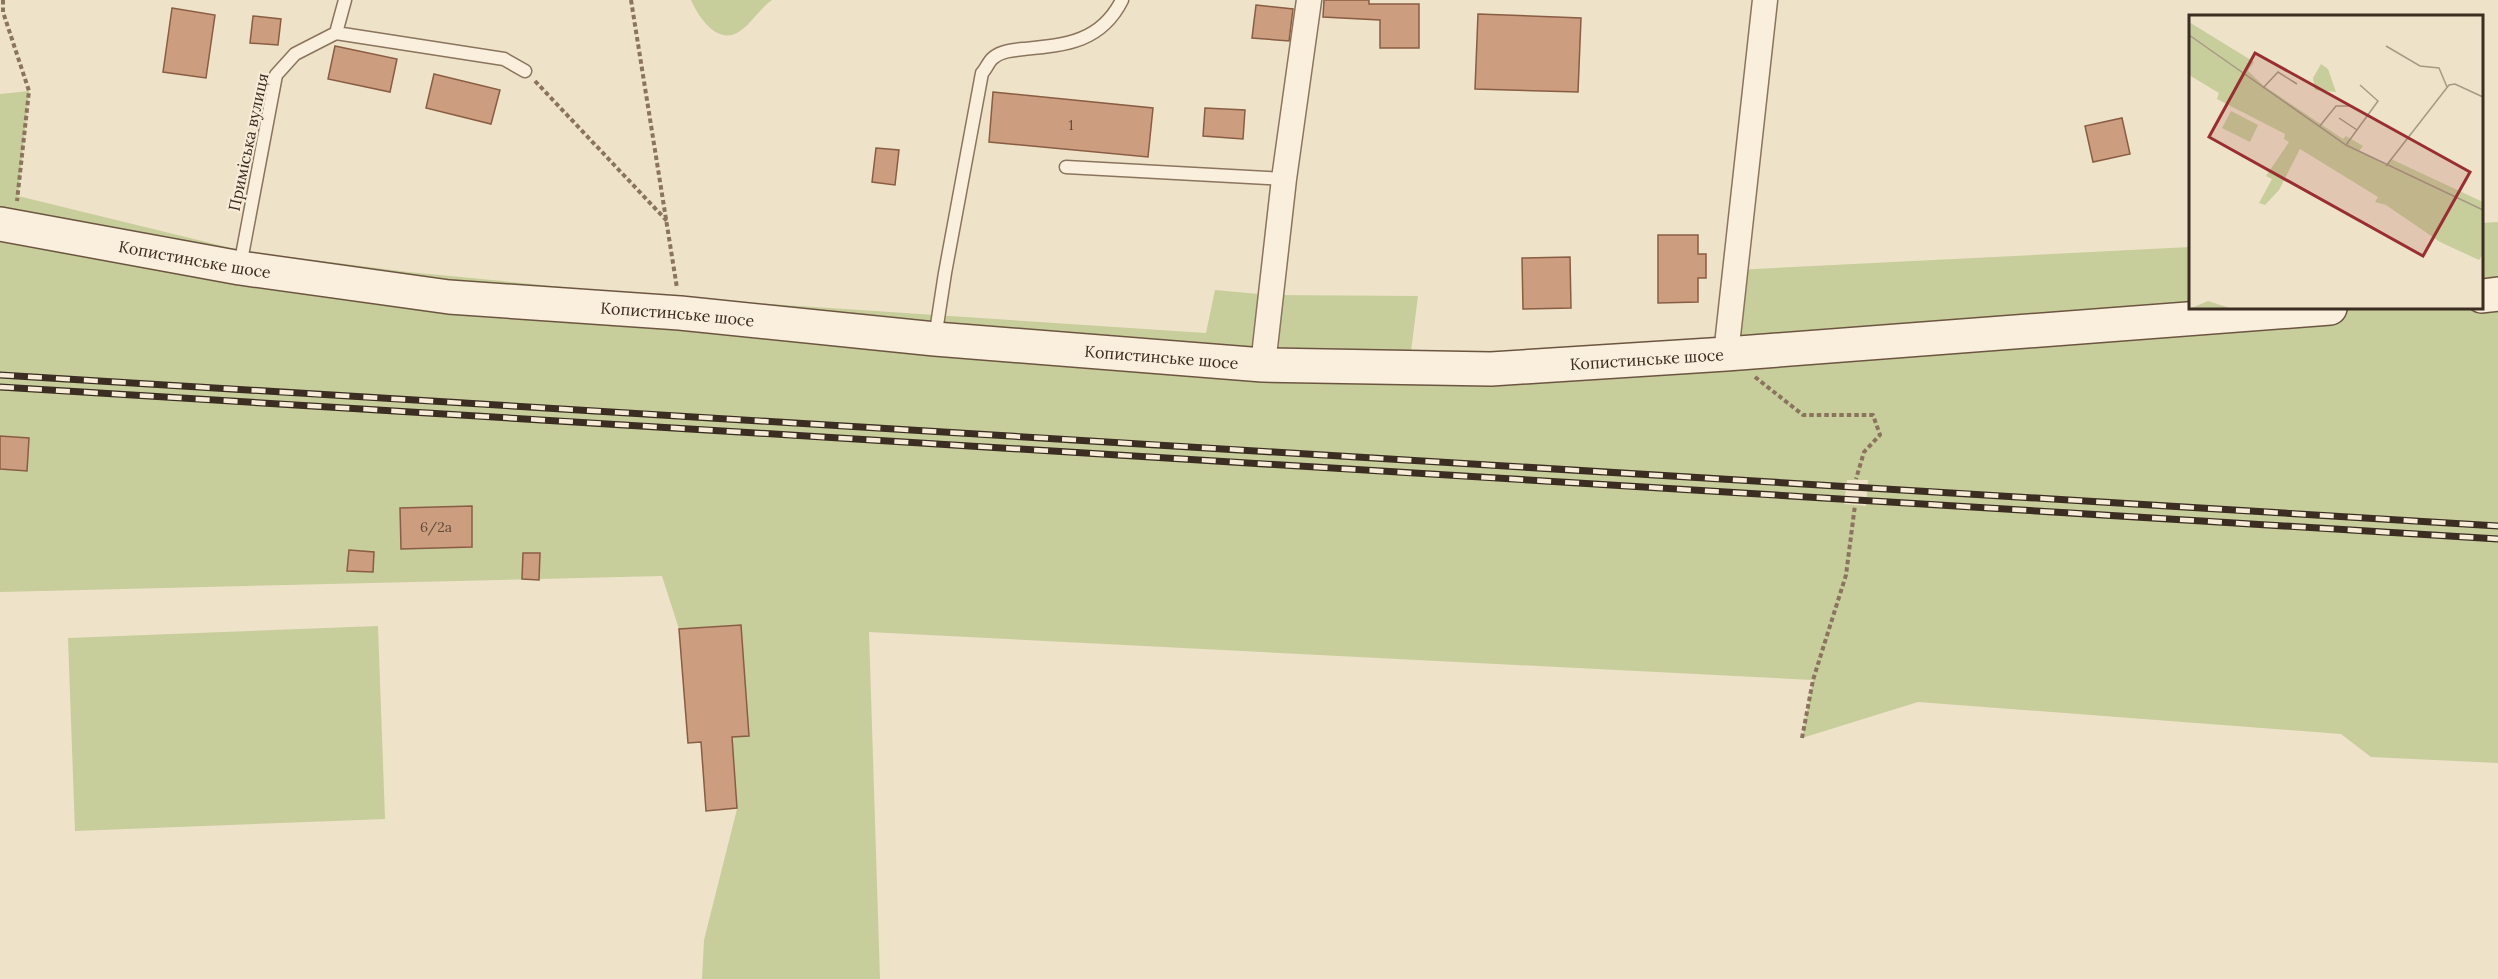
<svg xmlns="http://www.w3.org/2000/svg" width="2498" height="979" viewBox="0 0 2498 979" font-family="Lora,serif">
  <style>
    .green { fill: #c8cd9c; fill-rule: evenodd }
    .building { fill: #cc9d7f; stroke: #895d43; stroke-width: 1.5 }
    .lines { fill: none; stroke-linecap: round; stroke-linejoin: round }
    .lane-casing { stroke: #8a745d; stroke-width: 15 }
    .street-casing { stroke: #8a745d; stroke-width: 27 }
    .secondary-casing { stroke: #6c5540; stroke-width: 36 }
    .path { stroke: #8a745d; stroke-width: 4; stroke-dasharray: 4.5 3; stroke-linecap: butt }
    .lane { stroke: #f9efdc; stroke-width: 12 }
    .street { stroke: #f9efdc; stroke-width: 24 }
    .secondary { stroke: #f9efdc; stroke-width: 33 }
    .rail-casing { stroke: #3b2d21; stroke-width: 7 }
    .rail { stroke: #f6ecd8; stroke-width: 4.5; stroke-dasharray: 14; stroke-linecap: butt }
    .labels { text-anchor: middle; stroke-width: 4.5; stroke-linejoin: round; paint-order: stroke }
    .number-label { font-size: 14px; fill: #5f4938 }
    .street-label { font-size: 16px; fill: #3b2d21; stroke: #f6ecd8 }
    .inset-road { fill: none; stroke: #a69a85; stroke-width: 1.5 }
    .view { fill: #992e31; fill-opacity: 0.15; stroke: #992e31; stroke-width: 3 }
    .inset-edge { fill: none; stroke: #3b2d21; stroke-width: 3 }
  </style>
  <rect width="100%" height="100%" fill="#eee2c8"/>
  <path class="green" d="M691,0H772C759,9 750,26 737,33C716,44 698,16 691,0Z
    M29,91L18,196L243,251L408,272L678,298L1206,333L1215,290L1270,295L1418,296L1409,367L1725,354L1735,270L2190,247V308H2482V223L2498,222V763L2371,757L2341,734L1918,702L1802,738L1813,680L869,632L880,979H702L704,940L737,809L732,737L749,735L741,625L679,629L662,576L0,592V94ZM1847,480H1868L1866,506L1844,504Z
    M378,626L385,819L75,831L68,638Z"/>
  <path class="building" d="M1324,0H1369V4H1419V48H1380V20L1323,17Z
    M1256,5L1293,9L1289,41L1252,38Z
    M172,8L215,15L206,78L163,72Z
    M1478,14L1581,18L1578,92L1475,89Z
    M253,16L281,19L278,45L250,43Z
    M335,46L397,59L390,92L328,79Z
    M434,74L500,90L491,124L426,108Z
    M993,92L1153,108L1148,157L989,142Z
    M1205,108L1245,110L1243,139L1203,136Z
    M2122,118L2130,154L2093,162L2085,126Z
    M876,148L899,150L895,185L872,182Z
    M1658,235H1698V254H1706V278H1698V302L1658,303Z
    M1570,257L1571,308L1523,309L1522,258Z
    M0,436L29,438L27,471L0,469Z
    M472,506V547L401,549L400,508Z
    M349,550L374,552L373,572L347,571Z
    M523,553H540L539,580L522,579Z
    M741,625L749,736L732,737L737,808L706,811L701,742L688,743L679,629Z"/>
  <g class="lines">
    <g class="lane-casing">
      <path id="lane" d="M336,33L345,0
        M1066,167L1284,179
        M240,266L276,75L295,54L336,33L504,59L525,71
        M935,338L945,273L982,73C986,69 989,61 993,58C1001,51 1013,50 1024,49C1066,45 1101,42 1122,0"/>
    </g>
    <g class="street-casing">
      <path id="street" d="M1726,354L1765,0
        M1263,365L1284,179L1309,0"/>
    </g>
    <g class="secondary-casing">
      <g id="secondary">
        <path id="s1" d="M0,224L240,268L449,297L680,313L935,339L1263,365L1491,369L1726,354L2330,308"/>
        <path d="M2482,296L2498,294"/>
      </g>
    </g>
    <path class="path" d="M3,0V12L29,91L17,201
      M631,0L677,288
      M535,81L668,222
      M1755,377L1803,415H1873L1880,435L1864,452L1856,479
      M1802,738L1813,680L1846,575L1855,505"/>
    <use href="#lane" class="lane"/>
    <use href="#street" class="street"/>
    <use href="#secondary" class="secondary"/>
    <g class="rail-casing">
      <path id="rail" d="M0,375L2498,526
        M0,387L2498,539"/>
    </g>
    <use href="#rail" class="rail"/>
  </g>
  <g class="labels">
    <g class="number-label">
      <text x="1071" y="130">1</text>
      <text x="436" y="532">6/2а</text>
    </g>
    <g class="street-label">
      <text transform="translate(248 142) rotate(-78)" y="6">Приміська вулиця</text>
      <text dy="6" stroke="none"><textPath href="#s1" startOffset="198">Копистинське шосе</textPath></text>
      <text dy="6" stroke="none"><textPath href="#s1" startOffset="684">Копистинське шосе</textPath></text>
      <text dy="6" stroke="none"><textPath href="#s1" startOffset="1170">Копистинське шосе</textPath></text>
      <text dy="6" stroke="none"><textPath href="#s1" startOffset="1656">Копистинське шосе</textPath></text>
    </g>
  </g>
  <g transform="translate(2189 15)">
    <rect width="294" height="294" fill="#eee2c8"/>
    <path d="M0,7L65,47L59,56L75,71L154,124L157,121L174,131L170,136L197,150L202,144L294,187V239L290,245L251,227L197,190L186,187L189,182L111,134L90,175L76,190L70,188L83,164L77,161L100,127L95,124L96,119L28,84L30,78L0,60ZM132,49L139,54L147,77L126,75L124,63ZM42,96L69,110L61,127L33,113ZM19,286L44,294H0Z" fill="#c8cd9c"/>
    <path class="inset-road" d="M0,20L157,130L294,195M197,31L231,51L250,53L258,72M74,73L89,57L108,69M150,103L168,115M130,112L147,91H163M157,130L189,86L171,70M197,151L260,70L266,69L294,82"/>
    <path class="view" d="M66,38L281,157L234,241L20,122Z"/>
    <rect width="294" height="294" class="inset-edge"/>
  </g>
</svg>
